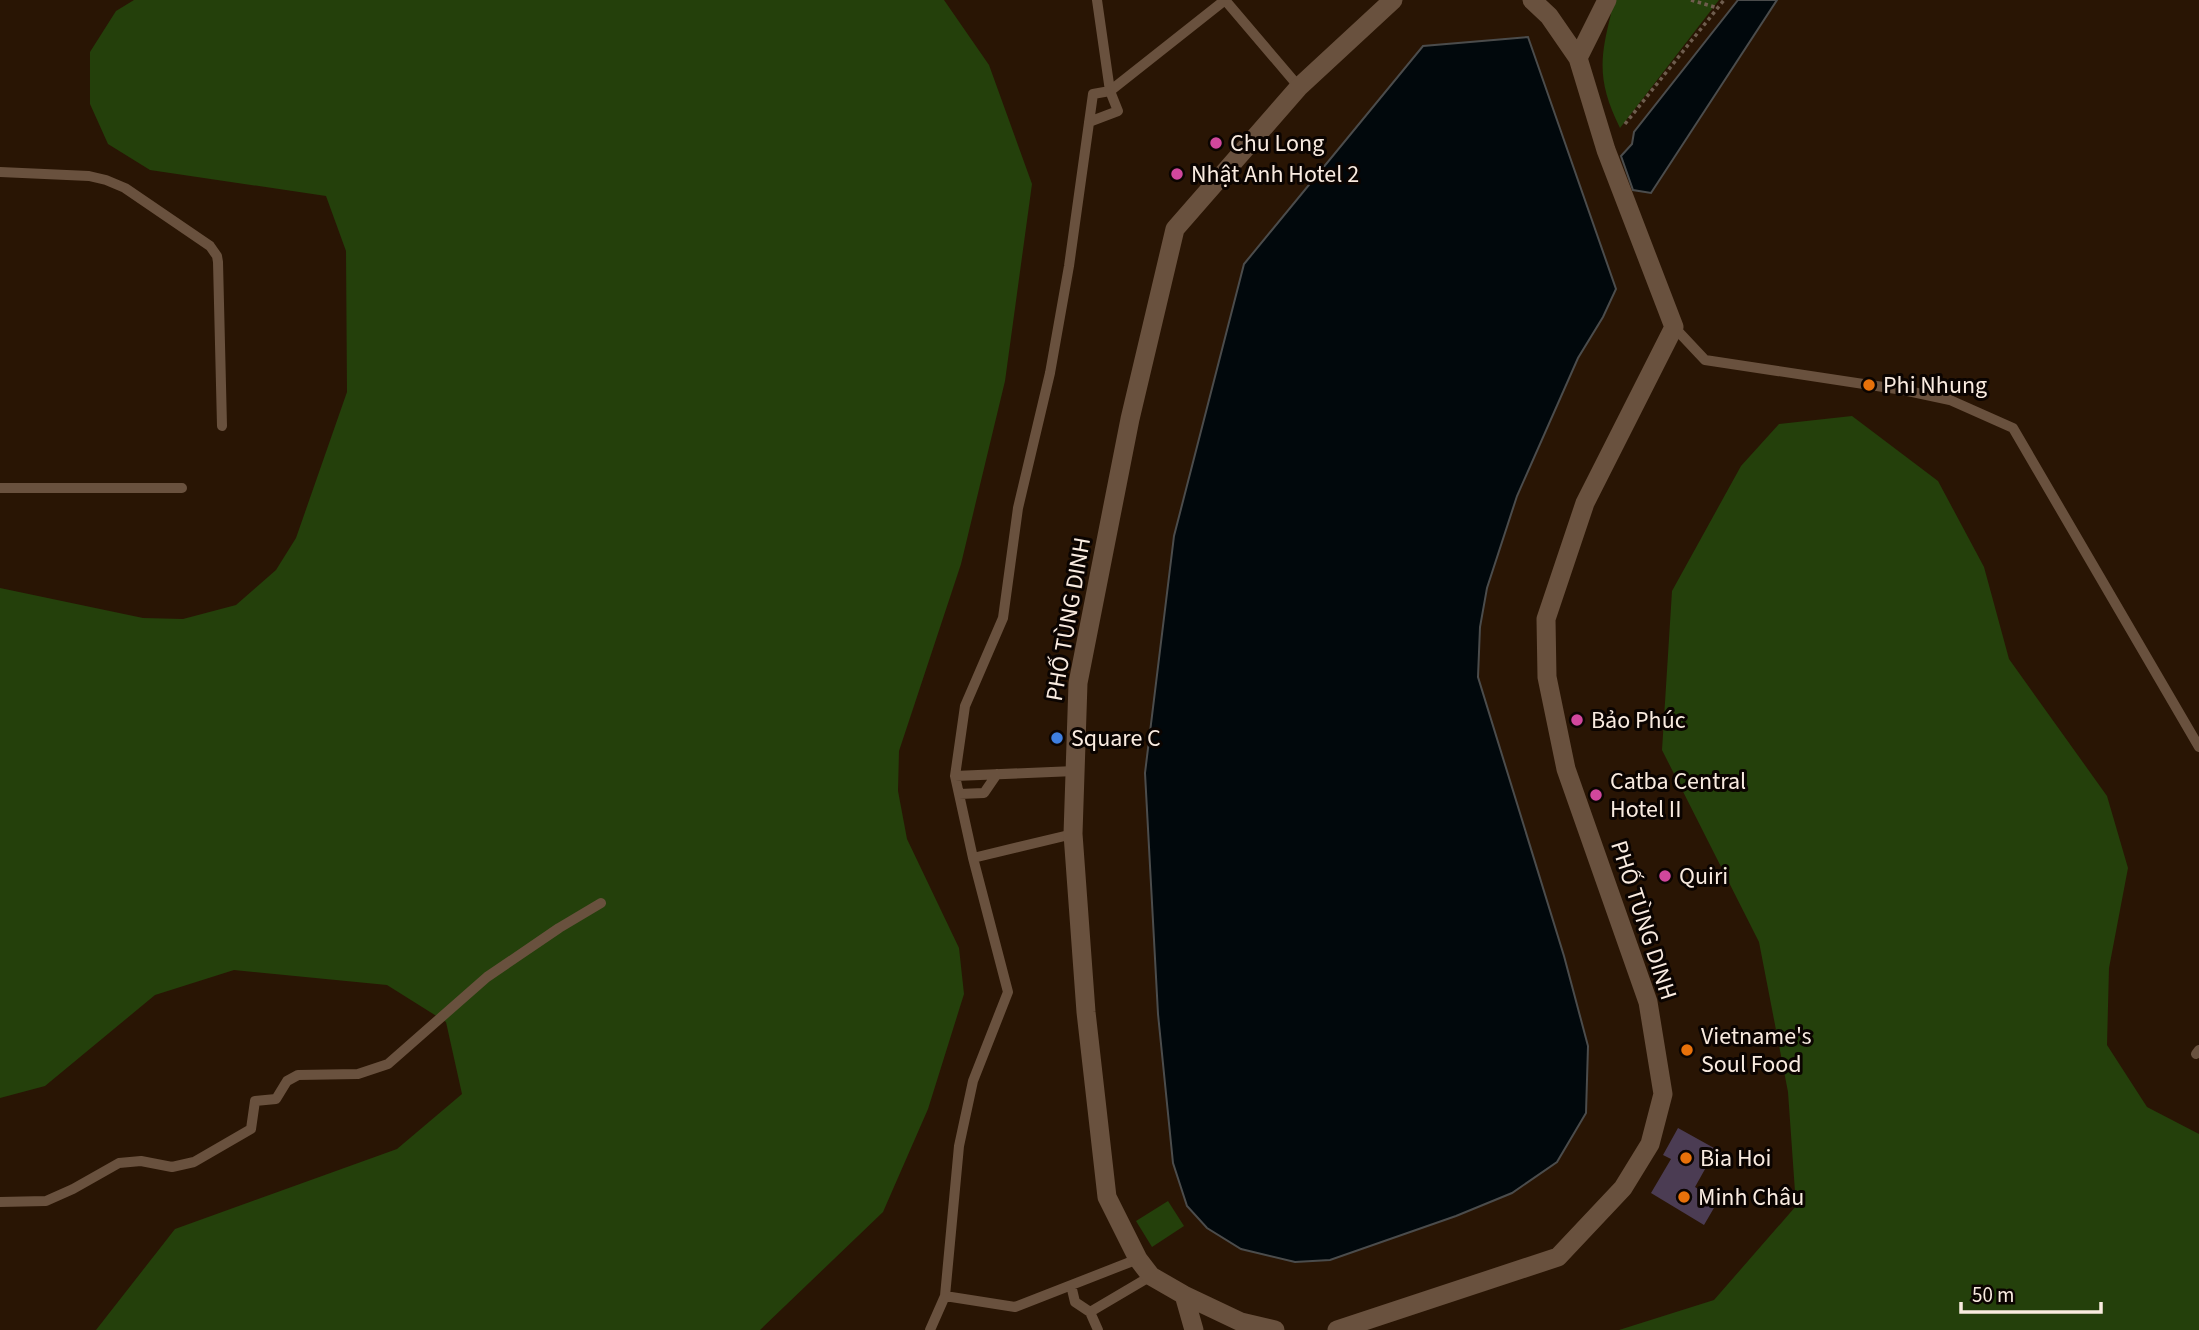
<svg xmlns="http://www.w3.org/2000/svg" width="2199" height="1330" viewBox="0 0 2199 1330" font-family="'Source Sans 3',sans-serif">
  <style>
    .green { fill: #24400b }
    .water { fill: #01080c; stroke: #4b4c4c; stroke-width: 2 }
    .building { fill: #4b3c53 }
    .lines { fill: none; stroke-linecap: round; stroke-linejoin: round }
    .path { stroke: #6f5d4e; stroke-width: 3.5; stroke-dasharray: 3.5 3.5; stroke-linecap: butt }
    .service { stroke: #69513e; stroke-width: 10 }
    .tertiary { stroke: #69513e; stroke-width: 19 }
    .secondary { stroke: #69513e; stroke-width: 19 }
    .hotel-dot { fill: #d1479c; stroke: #0b0401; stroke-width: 2.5 }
    .food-dot { fill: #e8710a; stroke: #0b0401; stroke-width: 2.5 }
    .shop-dot { fill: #3f7fe0; stroke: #0b0401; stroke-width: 2.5 }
    .labels { text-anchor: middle; stroke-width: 6; stroke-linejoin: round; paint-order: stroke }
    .poi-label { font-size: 24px; fill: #f9ebe0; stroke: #0b0401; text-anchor: start }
    .street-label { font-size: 24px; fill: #f9ebe0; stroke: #0b0401 }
  </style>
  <rect width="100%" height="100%" fill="#291504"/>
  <path class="green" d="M134,0H944L989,65L1032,184L1005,381L961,564L899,751L898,791L907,839L959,948L964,994L928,1109L883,1212L760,1330H96L175,1229L397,1149L462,1094L446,1022L387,985L234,970L155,995L45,1086L0,1098V588L143,618L183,619L236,605L276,570L296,538L347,392L346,251L326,196L150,170L108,144L90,104V52L116,11Z
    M1604,0H1719L1620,128C1598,83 1599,61 1611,14Z
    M1852,416L1938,481L1984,567L2009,659L2107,796L2128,868L2109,968L2107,1045L2147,1107L2199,1134V1330H1619L1714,1300L1796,1206L1788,1092L1759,942L1662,750L1672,591L1741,466L1779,424Z
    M1168,1201L1184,1226L1152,1247L1136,1221Z"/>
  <path class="water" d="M1738,0H1777L1651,193L1633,190L1621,156L1632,144L1634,132Z
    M1528,37L1616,289L1603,317L1578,358L1517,496L1487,588L1480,627L1478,677L1564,956L1588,1046L1586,1113L1557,1162L1512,1193L1456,1216L1330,1260L1295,1262L1241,1249L1207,1228L1187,1206L1173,1163L1158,1014L1145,773L1174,536L1244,264L1423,46Z"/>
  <path class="building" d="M1678,1128L1723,1153L1716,1166L1709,1162L1695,1187L1718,1201L1704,1225L1651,1193L1671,1159L1663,1155Z"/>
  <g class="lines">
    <path class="path" d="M1691,0L1718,8
      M1625,124L1724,0"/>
    <path class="service" d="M1089,122L1118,111L1110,91L1225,0L1299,87
      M0,172L89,176L106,180L125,188L210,246L217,256L218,262L222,426
      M1674,327L1705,360L1903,390L1950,400L2013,428L2199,747
      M0,488H182
      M1075,771L955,776L973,858L1008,992L973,1081L959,1146L945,1296L1015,1307L1138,1259
      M955,776L965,706L1003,618L1018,508L1050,373L1069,266L1093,94L1110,91L1097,0
      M959,794L984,793L997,774
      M973,858L1073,834
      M2196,1054L2199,1050
      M0,1202L46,1201L73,1189L119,1163L141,1161L172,1167L194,1162L251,1129L255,1101L276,1099L287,1081L298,1075L358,1074L388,1064L487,977L559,928L601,903
      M1071,1285L1075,1302L1090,1312
      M930,1330L945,1296
      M1098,1330L1090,1312L1151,1276"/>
    <path class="tertiary" d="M1578,58L1607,0
      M1337,1330L1558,1257L1623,1188L1650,1144L1663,1094L1648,1002L1566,769L1547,677L1546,619L1585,503L1674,327L1606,150L1578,58L1549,16L1532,0"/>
    <path class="secondary" d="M1184,1295L1194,1330
      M1275,1330L1241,1322L1184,1295L1151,1276L1138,1259L1107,1197L1086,1012L1073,834L1078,683L1130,419L1175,229L1299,87L1393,0"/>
  </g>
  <g class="hotel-dot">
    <circle cx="1216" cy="143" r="7"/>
    <circle cx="1177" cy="174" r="7"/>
    <circle cx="1577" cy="720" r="7"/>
    <circle cx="1596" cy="795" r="7"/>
    <circle cx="1665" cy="876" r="7"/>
  </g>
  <g class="food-dot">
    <circle cx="1869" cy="385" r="7"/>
    <circle cx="1687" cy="1050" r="7"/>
    <circle cx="1686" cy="1158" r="7"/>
    <circle cx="1684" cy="1197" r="7"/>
  </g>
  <circle class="shop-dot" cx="1057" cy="738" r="7"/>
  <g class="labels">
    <g class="poi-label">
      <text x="1230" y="151">Chu Long</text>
      <text x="1191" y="182">Nhật Anh Hotel 2</text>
      <text x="1883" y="393">Phi Nhung</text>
      <text x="1591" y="728">Bảo Phúc</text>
      <text x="1071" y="746">Square C</text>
      <text x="1610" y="789">Catba Central<tspan x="1610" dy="28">Hotel II</tspan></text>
      <text x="1679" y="884">Quiri</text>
      <text x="1701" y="1044">Vietname's<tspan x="1701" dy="28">Soul Food</tspan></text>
      <text x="1700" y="1166">Bia Hoi</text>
      <text x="1698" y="1205">Minh Châu</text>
    </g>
    <g class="street-label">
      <text transform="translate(1068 619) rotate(-80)" y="8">PHỐ TÙNG DINH</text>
      <text transform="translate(1644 920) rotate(72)" y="8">PHỐ TÙNG DINH</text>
    </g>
  </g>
  <path d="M1961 1302v10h140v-10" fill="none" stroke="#f9ebe0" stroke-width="3.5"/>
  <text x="1972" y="1302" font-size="21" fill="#f9ebe0" stroke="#0b0401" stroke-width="5" paint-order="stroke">50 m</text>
</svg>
